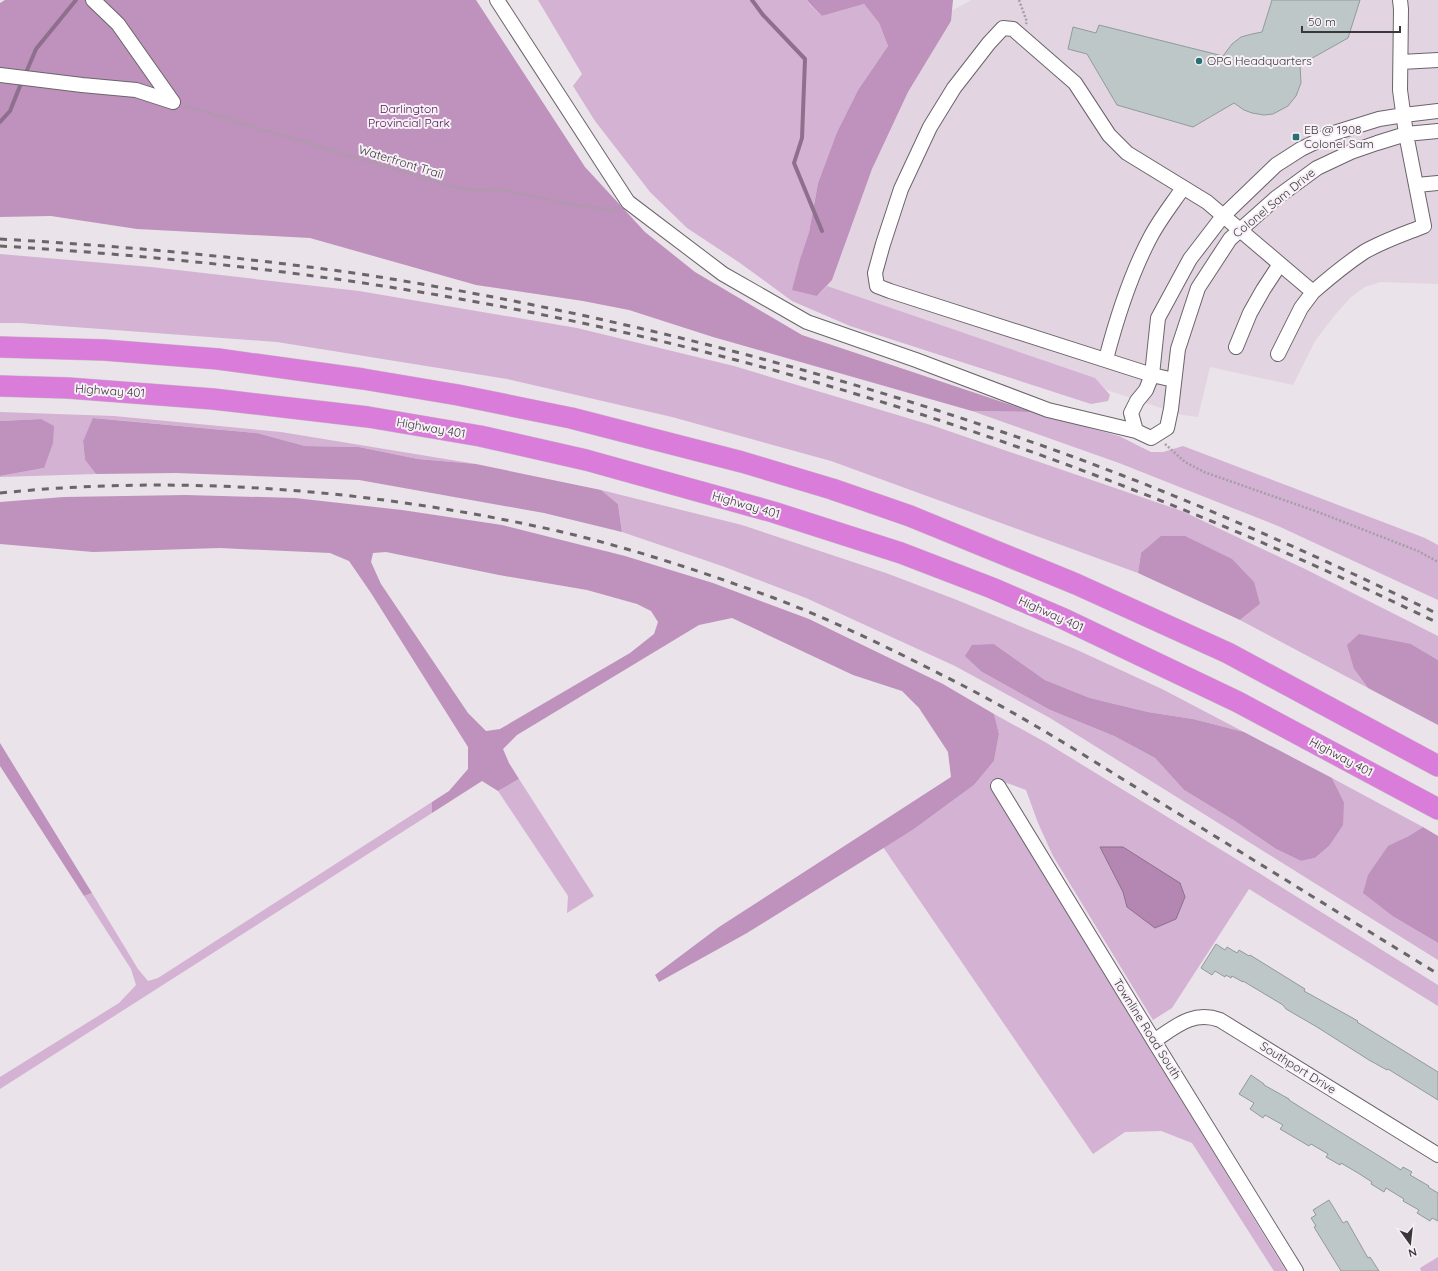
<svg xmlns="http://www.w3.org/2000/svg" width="1438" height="1271" viewBox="0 0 1438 1271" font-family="Quicksand,sans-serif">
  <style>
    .built { fill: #e2d5e1 }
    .green { fill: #d4b2d3 }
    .forest { fill: #be92bc; fill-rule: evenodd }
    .water { fill: #b387b2; stroke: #8f6f8e }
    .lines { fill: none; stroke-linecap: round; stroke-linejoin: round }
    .stream { stroke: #8f6f8e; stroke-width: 4 }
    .building { fill: #bdc7c7; stroke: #919b9b }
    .minor-casing { stroke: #6a656a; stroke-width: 16 }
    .highway-casing { stroke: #c4c3c4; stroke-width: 22 }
    .path { stroke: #a59fa4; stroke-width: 2.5; stroke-dasharray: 2 2; stroke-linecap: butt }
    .minor { stroke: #fff; stroke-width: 14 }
    .highway { stroke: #da7cd9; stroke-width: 21 }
    .rail { stroke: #696568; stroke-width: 3; stroke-dasharray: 7 7; stroke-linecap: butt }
    .poi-dot { fill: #277173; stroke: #f7f0f7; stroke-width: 1.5 }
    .labels { text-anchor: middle; stroke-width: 4; stroke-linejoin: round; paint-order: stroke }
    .poi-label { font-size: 12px; fill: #3a3739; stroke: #f7f0f7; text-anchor: start }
    .park-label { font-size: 12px; fill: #4d174d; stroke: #f7f0f7 }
    .street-label { font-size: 12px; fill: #3a3739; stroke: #f7f0f7 }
  </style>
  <rect width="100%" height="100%" fill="#eae3e9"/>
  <path class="built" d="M971,0H1438V284L1381,282L1365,287L1351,297L1335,315L1315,341L1293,385L1210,367L1198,417L1182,415L822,295L930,23Z"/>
  <path class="green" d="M538,0H807L810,5L822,16L864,4L879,23L888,46L858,90L837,132L818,183L809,232L801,256L817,296L827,286L1095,378L1110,395L1108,401L1091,404L850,326L792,301L740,263L687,228L650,192L595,121L573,86L582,74Z
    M0,254L151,267L359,291L577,328L734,366L931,425L1182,511L1305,569L1438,636V660L1411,644L1354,669L1368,688L1240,620L1260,604L1141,553L1138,573L831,461L672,417L507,379L277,342L20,323H0Z
    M972,411L1032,412L1119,436L1151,452H1163L1183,446L1425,538L1438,545V600L1278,526L1119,463Z
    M0,412L114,416L281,432L476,464L418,459L359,447L305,446L257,433L94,418L83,441L85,460L96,474L0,477V476L44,468L41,419L0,421Z
    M601,490L742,525L886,573L957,600L1075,649L1162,689L1244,732L1193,719L1148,712L1090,698L1045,680L994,644L982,672L1050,710L1114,736L1155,758L1184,790L1235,821L1276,849L1301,861L1315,858L1329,846L1344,802L1332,778L1423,827L1407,837L1394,917L1438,943V960L1050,718L955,666L806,598L722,566L622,532L618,504Z
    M994,714L1045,742L1259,873L1438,985V1006L1249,889L1172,1008L1153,1020L1053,856L1038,823L1026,790L1007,783L994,794L1286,1271H1274L1192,1143L1161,1131L1125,1132L1093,1154L883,847L914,829L974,785L994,761L999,734Z
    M519,779L594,896L567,913L568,896L498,791Z
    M432,802V813L0,1089V1077L119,1003L136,985L131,969L84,896L92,893L138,969L148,981L158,978Z
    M1438,1257V1271H1421L1420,1268Z"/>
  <path class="forest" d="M5,0H476L585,167L645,232L695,272L802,335L1032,412L972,411L713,337L629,310L583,301L476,285L310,238L137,229L51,216L0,217V3Z
    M807,0H953L951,21L908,92L872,169L832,280L817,296L792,290L801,256L809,232L818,183L837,132L858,90L888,46L879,23L864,4L822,16L810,4Z
    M93,418L257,433L305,446L359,447L418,459L476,464L601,490L618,504L622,532L544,513L359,480L176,473L96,474L85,460L83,441Z
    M41,419L54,426L53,443L44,468L0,476V421Z
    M186,495L295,498L402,510L502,525L625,556L713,583L809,619L943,684L994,714L999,734L994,761L974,785L914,829L747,933L659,982L655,975L719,927L951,777L948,752L919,708L902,691L853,675L732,618L699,625L517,735L503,749L509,763L519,779L498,791L482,781L432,813V802L449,791L468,769V747L371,593L349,561L330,553L220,548L93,552L0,544V502L64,497ZM386,552L499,575L587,590L637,604L651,611L658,622L654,634L630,653L500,729L486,731L468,713L381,584L371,562L373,553Z
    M1161,536H1185L1232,559L1254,582L1260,604L1240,620L1138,573L1141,553Z
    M1359,634L1411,644L1438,660V725L1368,688L1354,669L1347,645Z
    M994,644L1045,680L1090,698L1148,712L1193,719L1244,732L1332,778L1344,802L1343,825L1329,846L1315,858L1301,861L1276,849L1235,821L1184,790L1155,758L1114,736L1050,710L982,672L965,656L972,645Z
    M0,743L92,893L84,896L0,766Z
    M1423,827L1438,836V943L1394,917L1363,893L1368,875L1388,846L1407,837Z"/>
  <path class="water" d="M1100,847H1123L1180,883L1185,897L1176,919L1155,928L1127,907L1123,892Z"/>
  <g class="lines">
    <path class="stream" d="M752,0L763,15L805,59L802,138L794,163L822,231
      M25,75L36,49L76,0
      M0,122L10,111L22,81"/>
  </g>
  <path class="building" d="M1272,0H1360L1348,38L1300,65L1301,83L1296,96L1288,106L1273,114L1264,115L1252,113L1244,110L1234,103L1193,127L1117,105L1087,54L1068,49L1073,27L1096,33L1099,25L1223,56L1232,44L1241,37L1252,34L1262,32Z
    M1216,944L1225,950L1227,947L1237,953L1239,950L1249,956L1250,955L1305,989L1304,991L1358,1021L1357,1022L1438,1072V1100L1388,1069L1387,1070L1369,1060L1317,1027L1286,1009L1283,1005L1243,981V982L1232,976L1231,978L1226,975L1225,977L1215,971L1212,975L1201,968Z
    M1251,1075L1264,1084V1085L1289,1099V1100L1308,1112L1384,1159L1401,1170L1403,1167L1412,1172L1410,1175L1429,1186L1428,1187L1438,1193V1221L1432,1218L1430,1221L1417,1213L1419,1210L1403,1201L1404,1199L1386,1188L1384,1192L1371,1184L1372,1182L1358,1173L1341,1163L1340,1165L1326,1157L1328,1154L1311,1144L1309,1146L1280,1129L1283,1125L1265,1115L1263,1118L1250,1109L1254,1103L1239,1094Z
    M1329,1200L1343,1223L1347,1221L1368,1258L1370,1257L1379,1271H1341L1314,1227L1316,1226L1311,1218L1316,1215L1313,1210Z"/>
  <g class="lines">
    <g class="minor-casing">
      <path id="minor" d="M93,0L118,24L173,102
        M497,0L628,202L723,274L807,322L916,360L1048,410L1136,431L1151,438L1167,428L1171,409L1178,349L1198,288L1230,239L1276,198L1317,168L1351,152L1377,143L1406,134L1438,131
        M1401,62L1438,60
        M0,75L82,85L136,90L173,102
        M1417,185L1438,183
        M1236,347L1250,313L1263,290L1280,264
        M1278,354L1301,308L1313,292
        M1106,359C1117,317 1130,275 1151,236C1160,219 1172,204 1183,188
        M1174,380L1152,375L890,291L877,286L875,273L883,244L901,189L930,127L954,88L989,43L1003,28L1013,29L1075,83L1109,135L1127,153L1207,202L1313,292C1329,278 1346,264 1364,252C1383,241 1404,234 1424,226L1406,134L1400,90L1401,9L1400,0
        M1136,431L1131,413L1137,401L1146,390L1152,375L1158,318L1190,259L1223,216L1276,165L1301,149L1334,133L1379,119L1404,115L1438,111
        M998,786L1154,1041L1296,1271
        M1154,1041C1175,1027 1193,1010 1220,1020L1438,1155"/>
    </g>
    <g class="highway-casing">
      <path id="highway" d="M0,347L104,350L218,359L363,379L458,395L571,418L742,462L832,489L910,516L1076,584L1228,653L1438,766
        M0,386L68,388L213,399L368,417L480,436L586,460L773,512L901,553L992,588L1064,619L1238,702L1438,809"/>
    </g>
    <path class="path" d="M1019,0L1027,22L1026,24
      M185,106L460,189L508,191L574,205L613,210L617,207
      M1165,444L1185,462L1204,472L1318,512L1418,551L1438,562"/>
    <use href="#minor" class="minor"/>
    <use href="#highway" class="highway"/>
    <path class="rail" d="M0,239C123,246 245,257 367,275C589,310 810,365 1023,439C1165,488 1303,549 1438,614
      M0,246C165,256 330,274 493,305C822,367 1137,477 1438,623
      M0,493C187,474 375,490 558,531C631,548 703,572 774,598C832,620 889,648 944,676C1021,714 1093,761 1166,806C1257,862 1347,918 1438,974"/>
  </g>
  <g class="poi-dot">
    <circle cx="1199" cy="61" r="4"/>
    <rect x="1292" y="133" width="8" height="8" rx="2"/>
  </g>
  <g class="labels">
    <g class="poi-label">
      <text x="1207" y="65">OPG Headquarters</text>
      <text x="1304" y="134">EB @ 1908<tspan x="1304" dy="14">Colonel Sam</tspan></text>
    </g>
    <g class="park-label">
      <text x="409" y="113">Darlington<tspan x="409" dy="14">Provincial Park</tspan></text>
    </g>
    <g class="street-label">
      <text transform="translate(401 162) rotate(17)" y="4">Waterfront Trail</text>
      <text transform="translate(1274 203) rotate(-39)" y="4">Colonel Sam Drive</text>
      <text transform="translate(110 391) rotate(4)" y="4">Highway 401</text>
      <text transform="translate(431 428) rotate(10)" y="4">Highway 401</text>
      <text transform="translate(746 505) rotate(16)" y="4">Highway 401</text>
      <text transform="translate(1051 614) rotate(24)" y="4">Highway 401</text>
      <text transform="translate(1341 757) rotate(28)" y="4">Highway 401</text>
      <text transform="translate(1147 1029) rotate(58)" y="4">Townline Road South</text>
      <text transform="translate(1298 1068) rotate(32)" y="4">Southport Drive</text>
    </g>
  </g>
  <g transform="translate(1410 1243) rotate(165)" stroke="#f7f0f7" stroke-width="3" paint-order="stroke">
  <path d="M0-3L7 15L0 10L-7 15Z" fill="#3a3739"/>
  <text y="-6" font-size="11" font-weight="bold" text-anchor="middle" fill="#3a3739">N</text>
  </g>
  <path d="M1302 26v6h98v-6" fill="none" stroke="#3a3739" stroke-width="2"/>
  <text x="1308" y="26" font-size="12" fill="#3a3739" stroke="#f7f0f7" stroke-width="3" paint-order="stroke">50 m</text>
</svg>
